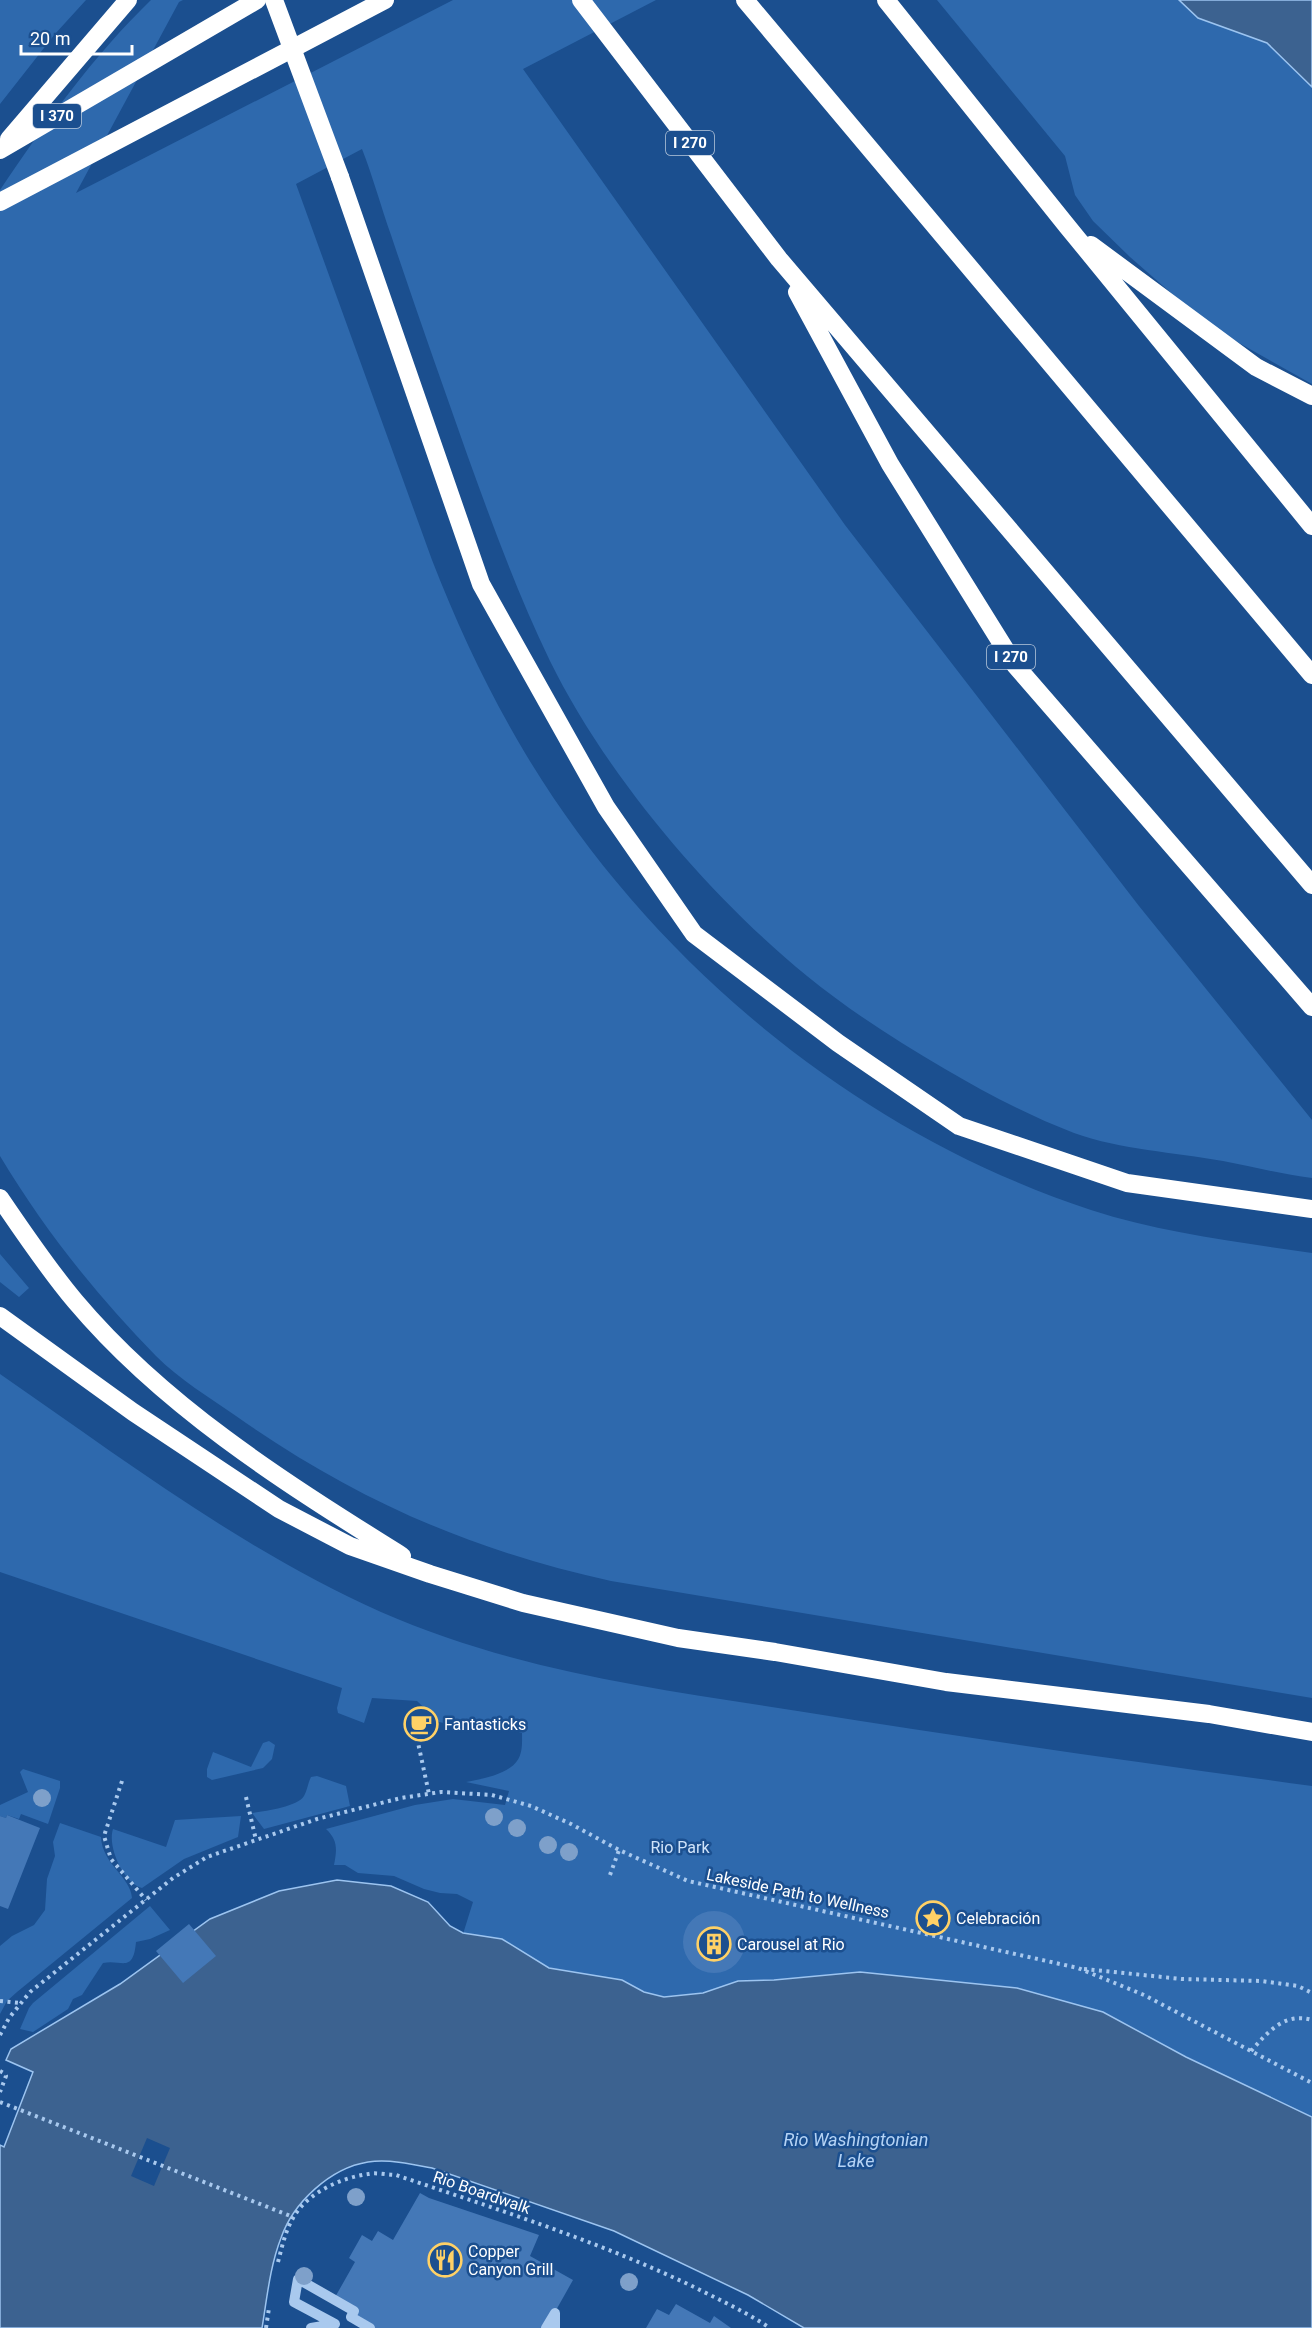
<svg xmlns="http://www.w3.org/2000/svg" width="1312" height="2328" viewBox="0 0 1312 2328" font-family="Roboto,sans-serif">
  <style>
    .green { fill: #2e69ad }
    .water { fill: #3c6290; stroke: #9cc4f0; stroke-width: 1.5 }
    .pier { fill: #1b4f8f }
    .building { fill: #4478b7 }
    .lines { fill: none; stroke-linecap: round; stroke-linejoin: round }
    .path { stroke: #a9c9ee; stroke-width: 4; stroke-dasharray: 3 4.5; stroke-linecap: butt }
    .minor { stroke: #a9c9ee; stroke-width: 10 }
    .highway { stroke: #fff; stroke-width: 18 }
    .highway-bridge { stroke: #fff; stroke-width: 18 }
    .tree { fill: #7ea0ca }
    .labels { text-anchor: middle; stroke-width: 5; stroke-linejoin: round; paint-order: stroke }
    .shield { fill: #1b4f8f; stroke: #bbcadd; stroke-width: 1.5 }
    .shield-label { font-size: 15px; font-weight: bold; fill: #fff }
    .poi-label { font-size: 16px; fill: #fff; stroke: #1b4f8f; text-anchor: start }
    .park-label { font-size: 16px; fill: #cfe3fa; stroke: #1b4f8f }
    .street-label { font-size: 16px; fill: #fff; stroke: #1b4f8f }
    .water-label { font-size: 18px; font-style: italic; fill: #b5d3f5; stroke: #1b4f8f }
  </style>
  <rect width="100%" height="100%" fill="#1b4f8f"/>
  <path class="green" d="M0,0H86L55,34L0,104Z
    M151,0H183L179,2L76,193L453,0H656L523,69L845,525L1139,906L1312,1120V1178C1282,1174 1253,1167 1223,1161C1173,1152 1122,1150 1074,1133C1029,1116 986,1093 945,1069C897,1041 850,1011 807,976C709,896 606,775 550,661C518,595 493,526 468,457C442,383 416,310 391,235C381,207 373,177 362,149L296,184L432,560C458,627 488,691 525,753C651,963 857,1133 1091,1210C1162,1233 1238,1242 1312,1253V1698L611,1581C470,1550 354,1499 236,1416C209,1397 180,1380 156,1356C97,1296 43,1228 0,1156V190C45,123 93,56 151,0Z
    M937,0H1179L1198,18L1267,43L1312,87V384L1232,339L1186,306L1130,257L1093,221L1075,195L1065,156Z
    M0,1254L29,1288L19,1297L0,1282Z
    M0,1374C123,1459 244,1551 381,1612C518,1672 659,1689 804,1712C973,1739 1143,1763 1312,1786V2117L1186,2057L1103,2012L1017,1988L939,1982L738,1981L703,1993L664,1997L644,1992L622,1980L549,1968L502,1939L463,1934L473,1902L457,1894L440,1893L424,1889L394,1876L358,1873L345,1865H334C337,1850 338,1840 326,1829L415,1805L453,1799L505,1805L509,1791L466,1782C481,1779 507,1775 517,1761C523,1753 522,1742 522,1733L513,1730H476L439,1722L417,1701L372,1698L364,1723L338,1713L337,1708L342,1688L0,1572Z
    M269,1741L275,1745L272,1759L263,1768L212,1780L207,1777V1769L213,1752L251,1767L263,1743Z
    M23,1769L60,1781V1788L48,1824L21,1814L19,1819L7,1815L6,1818L0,1816V1805L28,1792L20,1772Z
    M317,1776L346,1786L350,1806L264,1829L252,1813C265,1811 297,1807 304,1796C307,1791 308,1783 311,1777Z
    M241,1816L238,1837L184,1859L142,1888C124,1884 107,1847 113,1829L166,1847L175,1820Z
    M60,1823L101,1837C102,1864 131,1877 132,1898L17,1992L7,2001L0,2014V1946L12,1936L34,1925L45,1910L47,1879L55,1856L53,1842Z
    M150,1906L170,1930L150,1939L136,1942C133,1974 122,1959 103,1963L82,1995L73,1999L68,2009L33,2032L20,2029L29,2008L33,2003Z"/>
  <path class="water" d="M1179,0H1312V87L1267,43L1198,18Z
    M337,1880L391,1886L428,1902L450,1926L463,1933L502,1939L549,1968L622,1980L644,1992L664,1997L703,1993L738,1981L774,1980L860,1972L1017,1988L1103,2012L1186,2057L1312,2117V2328H804L748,2295L614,2231L432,2168C412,2164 389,2159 368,2162C330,2168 293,2203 281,2238C270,2266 267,2298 262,2328H0V2145L4,2147L33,2072L6,2060L11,2049L120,1984L210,1919L279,1891Z"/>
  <path class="pier" d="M147,2138L170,2148L154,2186L131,2176Z"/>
  <path class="building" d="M7,1815L40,1828L8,1909L0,1906V1816L6,1818Z
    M683 1942a31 31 0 1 1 62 0a31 31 0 1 1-62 0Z
    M189,1924L216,1956L183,1983L156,1951Z
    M420,2193L429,2198L539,2235L530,2256L573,2280L546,2328H370L334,2299L355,2262L349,2258L362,2235L372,2241L378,2231L393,2240Z
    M676,2304L710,2323L714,2316L731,2328H646L657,2309L669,2315Z"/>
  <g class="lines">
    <path class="path" d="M417,1738L429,1794
      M122,1781L104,1836L111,1859L146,1900
      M246,1797L256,1840
      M610,1875L619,1850
      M1084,1969L1182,1979L1261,1981L1298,1986L1312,1993
      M0,2001L20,2003
      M0,2035L9,2018L30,1992L173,1878L207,1857L317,1819L401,1798L441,1792L492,1795L531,1806L571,1824L619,1850L688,1881L1078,1968L1144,1995L1312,2083
      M1251,2051C1268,2032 1284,2012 1312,2020
      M0,2071L5,2074L6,2076L0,2092
      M0,2102L293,2217
      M278,2262C282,2247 285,2232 293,2218C307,2193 340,2178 368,2174C376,2172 387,2175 396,2175C496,2209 598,2241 694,2287C720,2300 746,2312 770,2328
      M266,2328L269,2308"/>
    <path class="minor" d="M311,2328L335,2324L294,2302L298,2279L354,2311L351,2317L370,2328
      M546,2328L555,2313V2328"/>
    <path class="highway" d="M581,0L779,259L1312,885
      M745,0L1312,675
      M886,0L1067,226L1312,526
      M9,139L128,0
      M0,150L257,0
      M340,177L481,584L606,807L694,934L838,1043L959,1126L1127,1183L1312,1209
      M0,202L385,0
      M1091,245L1256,367L1312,396
      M797,292L890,464L1015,665L1312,1007
      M0,1198C24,1233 48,1269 75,1301C165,1408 286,1483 402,1556
      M0,1316L133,1412L279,1509L350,1546L430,1574L523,1603L678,1638L775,1652L946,1682L1209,1714L1312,1732"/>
    <path class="highway-bridge" d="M274,0L340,177"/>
  </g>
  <g class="tree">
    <circle cx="42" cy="1798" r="9"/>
    <circle cx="494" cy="1817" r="9"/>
    <circle cx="517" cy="1828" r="9"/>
    <circle cx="548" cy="1845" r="9"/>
    <circle cx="569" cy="1852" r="9"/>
    <circle cx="356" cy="2197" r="9"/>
    <circle cx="304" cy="2276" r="9"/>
    <circle cx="629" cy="2282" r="9"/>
  </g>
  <defs>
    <g id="cafe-ring" transform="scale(1.725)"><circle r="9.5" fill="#1b4f8f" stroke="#ffd166" stroke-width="1.5"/><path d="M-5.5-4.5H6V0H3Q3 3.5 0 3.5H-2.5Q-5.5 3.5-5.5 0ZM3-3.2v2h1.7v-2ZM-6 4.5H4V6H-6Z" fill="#ffd166"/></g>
    <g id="sight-ring" transform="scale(1.725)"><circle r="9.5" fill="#1b4f8f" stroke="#ffd166" stroke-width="1.5"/><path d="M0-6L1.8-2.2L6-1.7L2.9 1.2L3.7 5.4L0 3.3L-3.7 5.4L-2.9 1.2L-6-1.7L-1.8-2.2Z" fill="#ffd166"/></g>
    <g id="building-ring" transform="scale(1.725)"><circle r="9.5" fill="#1b4f8f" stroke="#ffd166" stroke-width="1.5"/><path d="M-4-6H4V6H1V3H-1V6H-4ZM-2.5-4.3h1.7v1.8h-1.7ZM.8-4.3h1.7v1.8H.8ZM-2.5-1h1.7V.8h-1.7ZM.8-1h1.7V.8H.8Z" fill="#ffd166"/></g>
    <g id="restaurant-ring" transform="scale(1.725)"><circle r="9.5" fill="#1b4f8f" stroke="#ffd166" stroke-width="1.5"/><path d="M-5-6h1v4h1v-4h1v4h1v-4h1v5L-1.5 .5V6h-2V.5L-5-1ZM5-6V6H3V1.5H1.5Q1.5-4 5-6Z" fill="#ffd166"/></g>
  </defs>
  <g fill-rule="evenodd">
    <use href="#cafe-ring" x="421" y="1724"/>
    <use href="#sight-ring" x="933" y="1918"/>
    <use href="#building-ring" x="714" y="1944"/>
    <use href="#restaurant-ring" x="445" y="2260"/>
  </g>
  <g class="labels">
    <g class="shield">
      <rect x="33" y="104" width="48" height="24" rx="4.5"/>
      <rect x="666" y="131" width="48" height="24" rx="4.5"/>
      <rect x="987" y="645" width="48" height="24" rx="4.5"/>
    </g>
    <g class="shield-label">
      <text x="57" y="121">I 370</text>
      <text x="690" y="148">I 270</text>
      <text x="1011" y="662">I 270</text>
    </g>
    <g class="poi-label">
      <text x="444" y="1730">Fantasticks</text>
      <text x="956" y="1924">Celebración</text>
      <text x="737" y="1950">Carousel at Rio</text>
      <text x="468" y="2257">Copper<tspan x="468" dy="18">Canyon Grill</tspan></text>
    </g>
    <g class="park-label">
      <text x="680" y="1853">Rio Park</text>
    </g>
    <g class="street-label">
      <text transform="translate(798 1893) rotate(12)" y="6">Lakeside Path to Wellness</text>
      <text transform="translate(482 2192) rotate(19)" y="6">Rio Boardwalk</text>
    </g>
    <g class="water-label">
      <text x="856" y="2146">Rio Washingtonian<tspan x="856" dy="21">Lake</tspan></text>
    </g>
  </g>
  <path d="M21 45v9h111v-9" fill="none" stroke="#ffffff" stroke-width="3"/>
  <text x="30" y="45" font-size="18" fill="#ffffff" stroke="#1b4f8f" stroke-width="4.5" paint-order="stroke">20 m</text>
</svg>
